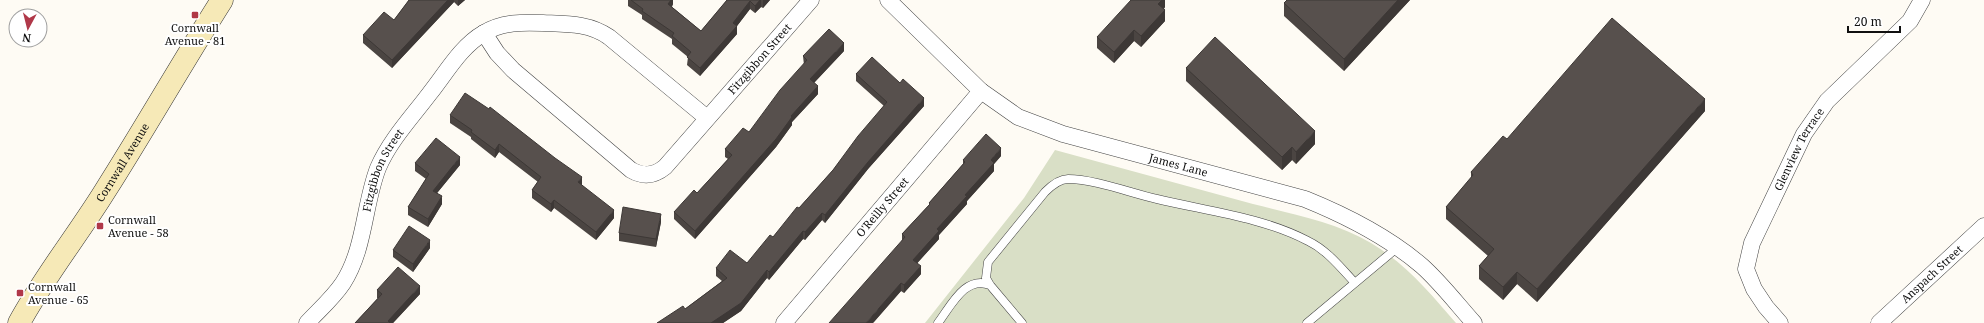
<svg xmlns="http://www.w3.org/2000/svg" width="1984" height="323" viewBox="0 0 1984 323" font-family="'Noto Serif',serif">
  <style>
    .cemetery { fill: #d9dfc6 }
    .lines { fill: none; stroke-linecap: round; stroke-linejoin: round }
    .lane-casing { stroke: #434343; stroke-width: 9 }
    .street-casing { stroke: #434343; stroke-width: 17 }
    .secondary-casing { stroke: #323232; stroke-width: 23 }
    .lane { stroke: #fff; stroke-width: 8 }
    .street { stroke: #fff; stroke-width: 16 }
    .secondary { stroke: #f6e9b7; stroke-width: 22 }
    .wall { fill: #4b4542 }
    .shaded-wall { fill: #3d3836 }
    .building { fill: #57504d; stroke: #3d3836 }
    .poi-dot { fill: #b03849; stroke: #fff; stroke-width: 1.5 }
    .labels { text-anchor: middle; stroke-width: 4; stroke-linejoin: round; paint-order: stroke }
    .poi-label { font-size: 11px; fill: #101010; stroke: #fff; text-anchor: start }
    .street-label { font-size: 11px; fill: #101010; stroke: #fff }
  </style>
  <rect width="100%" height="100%" fill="#fefbf4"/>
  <path class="cemetery" d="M1055,150C1121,168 1187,186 1253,204C1292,214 1336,222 1371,243C1406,264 1430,293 1456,323H925L1024,198Z"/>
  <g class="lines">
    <g class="lane-casing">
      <path id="lane" d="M938,323C951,306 965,275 990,285
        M1022,323L990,285L986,278L988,262L1045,192C1051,186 1059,179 1068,179C1094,179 1131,193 1157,199C1207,211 1262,217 1308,241C1327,250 1341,268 1355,283
        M1307,323L1398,247"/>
    </g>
    <g class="street-casing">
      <g id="street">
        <path id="s1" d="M888,0L981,91L1018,117L1063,134L1305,199C1347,216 1387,236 1422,266C1441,283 1457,304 1474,323"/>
        <path id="s2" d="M484,33L497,53L513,70L631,170C643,177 654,176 665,167L811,0"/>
        <path id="s3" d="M307,323C319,310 333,298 343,283C365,249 364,204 378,168C390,140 412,117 430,93C446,73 461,46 484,33C502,22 523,22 543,23C567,24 589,23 609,37L707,118"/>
        <path id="s4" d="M784,323L981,91"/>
        <path id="s5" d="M1780,323L1766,307L1754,289L1746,269L1752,243L1804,134L1827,101L1910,21L1922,0"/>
        <path id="s6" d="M1879,323L1984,226"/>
      </g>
    </g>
    <g class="secondary-casing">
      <g id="secondary">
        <path id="s7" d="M19,323C44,277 77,236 105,191C145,128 182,63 222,0"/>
      </g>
    </g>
    <use href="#lane" class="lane"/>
    <use href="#street" class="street"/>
    <use href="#secondary" class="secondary"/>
  </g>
  <path class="wall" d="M409,0H465L458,6L454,2L392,68L363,43V35L394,20Z
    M628,0H673V4L672,7L701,31L727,0H770L763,8L761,7L755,13L750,9L737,26V34L700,76L687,65L688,57L672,44V39L642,19V15L628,6Z
    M1165,0V7L1164,9L1165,21L1141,47L1134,41L1114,63L1097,48V37Z
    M1287,0H1410L1344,71L1284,16V3Z
    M844,51L814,83L818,94L792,122V125L776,147L695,239L674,219V212L697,193L728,159L725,157V149L749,132L804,65L803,56Z
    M1186,68L1315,144L1296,164L1292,160L1282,170L1186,81Z
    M856,74L924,106L868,169L825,223L822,220L805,240L803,239L769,280L767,278L741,311L723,323H657L685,309L722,281L716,276V268L747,263L773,237L833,170L884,106L856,81Z
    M1705,111L1537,302L1517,284L1503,300L1479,279V266L1488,256L1446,219V207L1471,178V172L1507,139Z
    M450,115L582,184V185L614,218L596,240L554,208L551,212L532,198V190L538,182L499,152L495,158L471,139V137L450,123Z
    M1001,156L994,164V171L967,201V204L939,235V239L917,263L921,274L904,293L901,291L873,323L902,240V234L929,205V203L963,164V160Z
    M415,163L460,165L437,193L442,204L428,227L408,215V207L426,179L415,171Z
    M661,222L656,247L619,241V233Z
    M430,248L413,272L393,257V250Z
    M377,290L420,294L393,323H355L378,298H377Z"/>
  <path class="shaded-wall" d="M448,0H454V2L392,68V60Z
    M458,0H465L458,6Z
    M671,0H673V4L668,12V4Z
    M760,0H761V7L755,13V6Z
    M763,0H770L763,8Z
    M1162,0H1165V7L1158,14V4Z
    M1398,0H1410L1344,71V59Z
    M750,1V9L737,26V34L700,76V68L733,23Z
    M1165,10V21L1141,47V36Z
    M1134,30V41L1114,63V52Z
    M844,43V51L810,87V79Z
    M818,86V94L792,122V125L776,147L695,239V231L791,116Z
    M924,98V106L868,169L825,223V215L868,162Z
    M1705,99V111L1537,302V289Z
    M1315,131V144L1296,164V152Z
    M499,144V152L495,158V150Z
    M1292,147V160L1282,170V157Z
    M1001,148V156L994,164V171L967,201V204L939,235V239L913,268V260L937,229L965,195L991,160Z
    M460,157V165L433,198V191Z
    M582,177V184L578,190V182Z
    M442,196V204L428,227V219Z
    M554,200V208L551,212V204Z
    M614,210V218L596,240V232Z
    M822,213V220L805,240V232Z
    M661,214V222L656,247V239Z
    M803,231V239L769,280V272Z
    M430,240V248L413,272V264Z
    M921,266V274L904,293V285Z
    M767,270V278L741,311L723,323H711Z
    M1517,272V284L1503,300V287Z
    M901,283V291L873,323H866Z
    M420,286V294L393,323H388V321Z"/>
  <path class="building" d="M409,0H448L392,60L363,35L384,12L394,20Z
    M631,0H671L668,4L701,31L727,0H760L755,6L750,1L733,23L737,26L700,68L687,57L691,52L672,36L674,33L642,11L643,9Z
    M1131,0H1162L1158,4L1165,10L1141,36L1134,30L1114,52L1097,37Z
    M1287,0H1398L1344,59L1284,3Z
    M1612,18L1705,99L1537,289L1517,272L1503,287L1479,266L1494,249L1446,207L1473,175L1471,172L1503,136L1507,139Z
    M829,29L844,43L810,79L818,86L791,116L792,117L776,139L695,231L674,212L694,190L697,193L732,155L725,149L743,128L749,132L780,90L807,60L803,56Z
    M1215,37L1315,131L1296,152L1292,147L1282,157L1186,68Z
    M872,57L900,83L903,79L924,98L868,162L825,215L822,213L805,232L803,231L769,272L767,270L741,303L711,323H657L683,306L685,309L727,278L716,268L730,250L747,263L770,235L773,237L797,207L799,208L833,170L858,136L887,102L856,74Z
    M465,93L489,109L490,107L555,158L582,177L578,182L614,210L596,232L554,200L551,204L532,190L541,177L499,144L495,150L471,132L472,130L450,115Z
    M986,134L1001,148L991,160L994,163L965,195L967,196L937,229L939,231L913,260L921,266L904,285L901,283L866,323H829L905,237L902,234L930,204L929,203L965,162L963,160Z
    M436,138L460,157L433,191L442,196L428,219L408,207L429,174L415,163Z
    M623,207L661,214L656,239L619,233Z
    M409,226L430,240L413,264L393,250Z
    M398,267L420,286L388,321L390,323H355L382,294L377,290Z"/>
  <g class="poi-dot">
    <rect x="191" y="11" width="8" height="8" rx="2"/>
    <rect x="96" y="222" width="8" height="8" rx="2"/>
    <rect x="16" y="289" width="8" height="8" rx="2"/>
  </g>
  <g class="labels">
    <g class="poi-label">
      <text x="195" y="32" text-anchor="middle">Cornwall<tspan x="195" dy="13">Avenue - 81</tspan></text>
      <text x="108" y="224">Cornwall<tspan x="108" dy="13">Avenue - 58</tspan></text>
      <text x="28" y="291">Cornwall<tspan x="28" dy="13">Avenue - 65</tspan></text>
    </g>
    <g class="street-label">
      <text dy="4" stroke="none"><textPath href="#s2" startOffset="382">Fitzgibbon Street</textPath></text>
      <text dy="4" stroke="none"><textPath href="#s5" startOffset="196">Glenview Terrace</textPath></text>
      <text dy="4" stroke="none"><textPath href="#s7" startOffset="191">Cornwall Avenue</textPath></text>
      <text dy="4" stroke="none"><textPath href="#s1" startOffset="343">James Lane</textPath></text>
      <text dy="4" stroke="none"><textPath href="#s3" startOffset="174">Fitzgibbon Street</textPath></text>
      <text dy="4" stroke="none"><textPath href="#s4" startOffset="152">O'Reilly Street</textPath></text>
      <text dy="4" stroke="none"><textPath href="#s6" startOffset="72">Anspach Street</textPath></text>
    </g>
  </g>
  <g transform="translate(28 28) rotate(187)"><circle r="19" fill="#ffffff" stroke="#9f9f9f"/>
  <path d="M0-3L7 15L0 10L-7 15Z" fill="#b03849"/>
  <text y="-6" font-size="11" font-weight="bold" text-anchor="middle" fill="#101010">N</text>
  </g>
  <path d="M1848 26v6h52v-6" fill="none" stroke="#101010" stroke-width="2"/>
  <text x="1854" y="26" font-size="12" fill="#101010" stroke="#ffffff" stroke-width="3" paint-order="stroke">20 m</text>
</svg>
